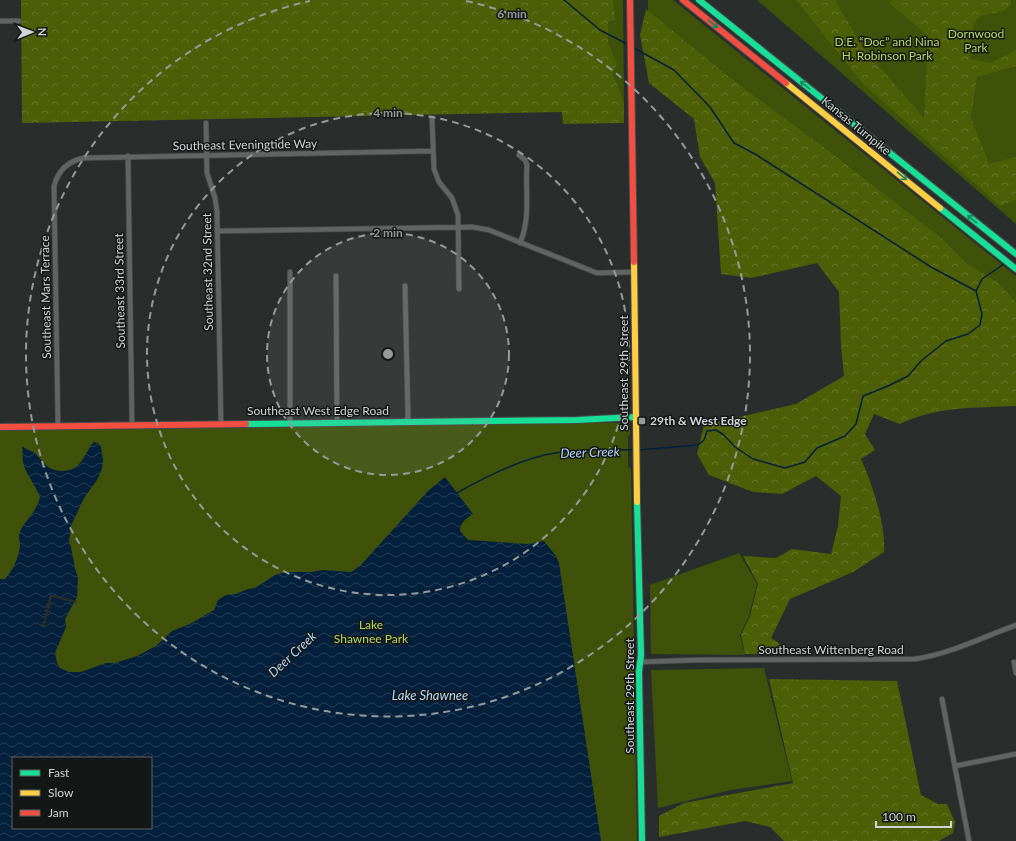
<svg xmlns="http://www.w3.org/2000/svg" width="1016" height="841" viewBox="0 0 1016 841" font-family="Lato,sans-serif">
  <style>
    .green { fill: #405109; fill-rule: evenodd }
    .forest { fill: url(#forest-crowns) }
    .water { fill: url(#water-waves); fill-rule: evenodd }
    .pier { fill: #292e2d }
    .lines { fill: none; stroke-linecap: round; stroke-linejoin: round }
    .stream { stroke: #04203c; stroke-width: 1.5 }
    .street-casing { stroke: #484b4b; stroke-width: 6 }
    .fast-casing { stroke: #484b4b; stroke-width: 8 }
    .slow-casing { stroke: #484b4b; stroke-width: 8 }
    .jam-casing { stroke: #484b4b; stroke-width: 8 }
    .street { stroke: #606463; stroke-width: 4.5 }
    .fast { stroke: #16e098; stroke-width: 6 }
    .slow { stroke: #ffcf43; stroke-width: 6 }
    .jam { stroke: #f24e42; stroke-width: 6 }
    .oneway { stroke: #15865e }
    .ring { fill: none; stroke: #969b9a; stroke-width: 2; stroke-dasharray: 7 5 }
    .poi-dot { fill: #969b9a; stroke: #131716; stroke-width: 1.5 }
    .labels { text-anchor: middle; stroke-width: 3; stroke-linejoin: round; paint-order: stroke }
    .park-label { font-size: 12px; fill: #b9d966; stroke: #131716 }
    .street-label { font-size: 12px; fill: #d1d5d5; stroke: #131716 }
    .poi-label { font-size: 12px; font-weight: bold; fill: #d1d5d5; stroke: #131716; text-anchor: start }
    .water-label { font-size: 13px; font-style: italic; fill: #b7d6f8; stroke: #131716 }
    .centre { fill: #969b9a; stroke: #131716; stroke-width: 2 }
    .ring-label { font-size: 12px; text-anchor: middle; font-weight: bold; fill: #969b9a; stroke: #131716; stroke-width: 3; stroke-linejoin: round; paint-order: stroke }
  </style>
  <defs>
    <pattern id="forest-crowns" width="20" height="18" patternUnits="userSpaceOnUse"><rect width="20" height="18" fill="#4c5e06"/><path d="M2 6a3 3 0 1 1 6 0M12 15a3 3 0 1 1 6 0" fill="none" stroke="#657429"/></pattern>
    <pattern id="water-waves" width="16" height="10" patternUnits="userSpaceOnUse"><rect width="16" height="10" fill="#04203c"/><path d="M0 5q4-4 8 0t8 0" fill="none" stroke="#284057"/></pattern>
  </defs>
  <rect width="100%" height="100%" fill="#292e2d"/>
  <path class="green" d="M613,0H623L624,102L613,73L608,43V22L616,20Z
    M648,0H673L1016,276V302L998,282L968,264L942,238L829,151L728,77L648,12Z
    M757,0H1016V224Z
    M540,422L619,423L625,424L630,430V435L628,436V466L631,469L637,841H0V429ZM13,758H151V828H13Z
    M739,553L757,584L749,616L740,635L745,655L651,654L650,585Z
    M764,668L792,781L731,790L658,808L651,670Z"/>
  <path class="forest" d="M21,0H613L616,20L608,22V43L617,64L613,73L624,102V123L563,124L562,112L22,123Z
    M796,0H835L863,48L924,118L928,36L889,3L892,0H1011V5L1004,11L980,16L975,22L968,51L971,59L991,63L1016,50V66L977,77L971,117L989,164L1016,157V200L1000,206L862,83Z
    M646,9L729,77L829,151L942,238L968,264L998,282L1016,302V406C975,408 937,406 900,424L874,414L865,434L875,450L861,459C872,483 886,525 884,552L853,572L790,599L771,638L796,655L745,654L741,635L750,616L758,584L743,556L776,558L792,549L831,554L838,526L841,496L816,476L782,494L753,492L709,475L697,454L704,425L796,404L844,376L841,346L839,292L817,263L751,278L721,274L715,183L700,157L694,119L649,83L640,35Z
    M769,679L897,681L921,795L938,804H947L955,822L953,833L939,841H784L770,827L745,821L659,837V816L684,803L793,783Z"/>
  <path class="water" d="M94,442L98,443L101,447L103,460L102,469L97,480L84,498L71,526L69,542L71,547L75,568L78,578L77,597L65,619L66,627L55,653L57,663L60,668L69,672H81L106,663H115L137,656L156,646L172,631L190,624L214,610L218,600L226,595L236,594L248,589L255,588L275,575L286,572H311L323,570L351,572L360,566L428,491L445,477L473,514C466,519 460,522 460,531L468,540L527,544L544,541L556,556L559,563L601,841H0V579H5C13,570 19,558 20,545C20,541 18,536 20,532C25,519 36,514 40,497C36,486 25,473 23,462C22,457 23,451 22,446C26,449 29,450 33,452C46,462 45,471 64,471C68,470 72,470 76,467C84,461 87,449 94,442ZM13,758H151V828H13Z"/>
  <path class="pier" d="M50,594L77,601L75,603L52,597L50,604H52L49,607L52,608L49,609L48,611H51L50,613L48,612L47,614L49,615L47,616L46,618L49,619H46L45,621L48,622L45,623V625L47,626V627L40,626L41,624H43L44,623L41,622L44,621V619L42,618L45,617V615H43V613L46,614V612L44,611V610H46L47,608H45V606H48V605L46,604V603H48Z"/>
  <g class="lines">
    <path class="stream" d="M564,0L600,30L629,45
      M632,47L674,70L710,107L734,143L755,154L931,267L976,291
      M638,450L698,445L704,440L707,431L716,430L724,435L735,447L753,459L785,468L805,462L817,448L845,436L856,424L863,396L888,386L908,376L921,361L946,341L968,334L980,325L982,314L976,291L982,279L1001,266L1004,263
      M457,493C485,477 523,458 555,453C581,449 609,449 635,450"/>
    <g class="street-casing">
      <path id="street" d="M0,21H19
        M432,118L434,169L439,182L452,198L458,215L459,289
        M206,123L207,173L215,198L217,211L221,423
        M519,155L525,160L527,165C525,191 531,218 520,243
        M128,156L132,425
        M217,231L472,227L489,230L597,273L634,272
        M290,272V422
        M336,276L337,422
        M404,422L408,418L405,286
        M58,426L54,186C58,171 68,161 84,158L433,151
        M640,662L695,660L915,659C950,654 983,637 1016,625
        M1014,662L1016,673
        M942,699L969,841
        M955,766L1016,754"/>
    </g>
    <g class="fast-casing">
      <path id="fast" d="M699,0L1016,254
        M940,208L1016,269
        M246,424L577,420L635,417
        M637,502L641,655L639,672L642,841"/>
    </g>
    <g class="slow-casing">
      <path id="slow" d="M786,83L940,208
        M634,262L637,502"/>
    </g>
    <g class="jam-casing">
      <path id="jam" d="M630,0L634,262
        M683,0L786,83
        M0,427L246,424"/>
    </g>
    <use href="#street" class="street"/>
    <use href="#fast" class="fast"/>
    <use href="#slow" class="slow"/>
    <use href="#jam" class="jam"/>
  </g>
  <defs><path id="oneway-shaft" d="M-6 0H5M1.5-3L5.5 0L1.5 3" fill="none" stroke-width="1.6" stroke-linecap="round" stroke-linejoin="round"/></defs>
  <g class="oneway">
    <use href="#oneway-shaft" transform="translate(713 24) rotate(39)"/>
    <use href="#oneway-shaft" transform="translate(805 85) rotate(-141)"/>
    <use href="#oneway-shaft" transform="translate(902 176) rotate(39)"/>
    <use href="#oneway-shaft" transform="translate(972 219) rotate(-141)"/>
  </g>
  <circle cx="388" cy="354" r="121" fill="#969b9a" fill-opacity=".12"/>
  <g class="ring">
    <circle cx="388" cy="354" r="121"/>
    <circle cx="388" cy="354" r="241"/>
    <path d="M466 1A362 362 0 1 1 310 1"/>
  </g>
  <rect class="poi-dot" x="638" y="417" width="8" height="8" rx="2"/>
  <g class="labels">
    <g class="park-label">
      <text x="976" y="38">Dornwood<tspan x="976" dy="14">Park</tspan></text>
      <text x="887" y="46">D.E. “Doc” and Nina<tspan x="887" dy="14">H. Robinson Park</tspan></text>
      <text x="371" y="629">Lake<tspan x="371" dy="14">Shawnee Park</tspan></text>
    </g>
    <g class="street-label">
      <text transform="translate(856 126) rotate(39)" y="4">Kansas Turnpike</text>
      <text transform="translate(245 145) rotate(-1)" y="4">Southeast Eveningtide Way</text>
      <text transform="translate(208 272) rotate(-91)" y="4">Southeast 32nd Street</text>
      <text transform="translate(120 291) rotate(-91)" y="4">Southeast 33rd Street</text>
      <text transform="translate(46 297) rotate(-91)" y="4">Southeast Mars Terrace</text>
      <text transform="translate(624 373) rotate(-90)" y="4">Southeast 29th Street</text>
      <text x="318" y="415">Southeast West Edge Road</text>
      <text x="831" y="654">Southeast Wittenberg Road</text>
      <text transform="translate(630 696) rotate(-90)" y="4">Southeast 29th Street</text>
    </g>
    <g class="poi-label">
      <text x="650" y="425">29th &amp; West Edge</text>
    </g>
    <g class="water-label">
      <text transform="translate(590 452) rotate(-2)" y="5">Deer Creek</text>
      <text transform="translate(292 654) rotate(-43)" y="5">Deer Creek</text>
      <text x="430" y="700">Lake Shawnee</text>
    </g>
  </g>
  <circle cx="388" cy="354" r="6" class="centre"/>
  <g class="ring-label">
    <text x="512" y="18">6 min</text>
    <text x="388" y="117">4 min</text>
    <text x="388" y="237">2 min</text>
  </g>
  <rect x="12" y="757" width="140" height="72" fill="#131716" stroke="#5f6362"/>
  <rect x="20" y="770" width="20" height="6" fill="#16e098" stroke="#5f6362"/>
  <text x="48" y="777" font-size="12" fill="#d1d5d5">Fast</text>
  <rect x="20" y="790" width="20" height="6" fill="#ffcf43" stroke="#5f6362"/>
  <text x="48" y="797" font-size="12" fill="#d1d5d5">Slow</text>
  <rect x="20" y="810" width="20" height="6" fill="#f24e42" stroke="#5f6362"/>
  <text x="48" y="817" font-size="12" fill="#d1d5d5">Jam</text>
  <g transform="translate(32 32) rotate(89)" stroke="#131716" stroke-width="3" paint-order="stroke">
  <path d="M0-3L7 15L0 10L-7 15Z" fill="#d1d5d5"/>
  <text y="-6" font-size="11" font-weight="bold" text-anchor="middle" fill="#d1d5d5">N</text>
  </g>
  <path d="M876 821v6h75v-6" fill="none" stroke="#d1d5d5" stroke-width="2"/>
  <text x="882" y="821" font-size="12" fill="#d1d5d5" stroke="#131716" stroke-width="3" paint-order="stroke">100 m</text>
</svg>
